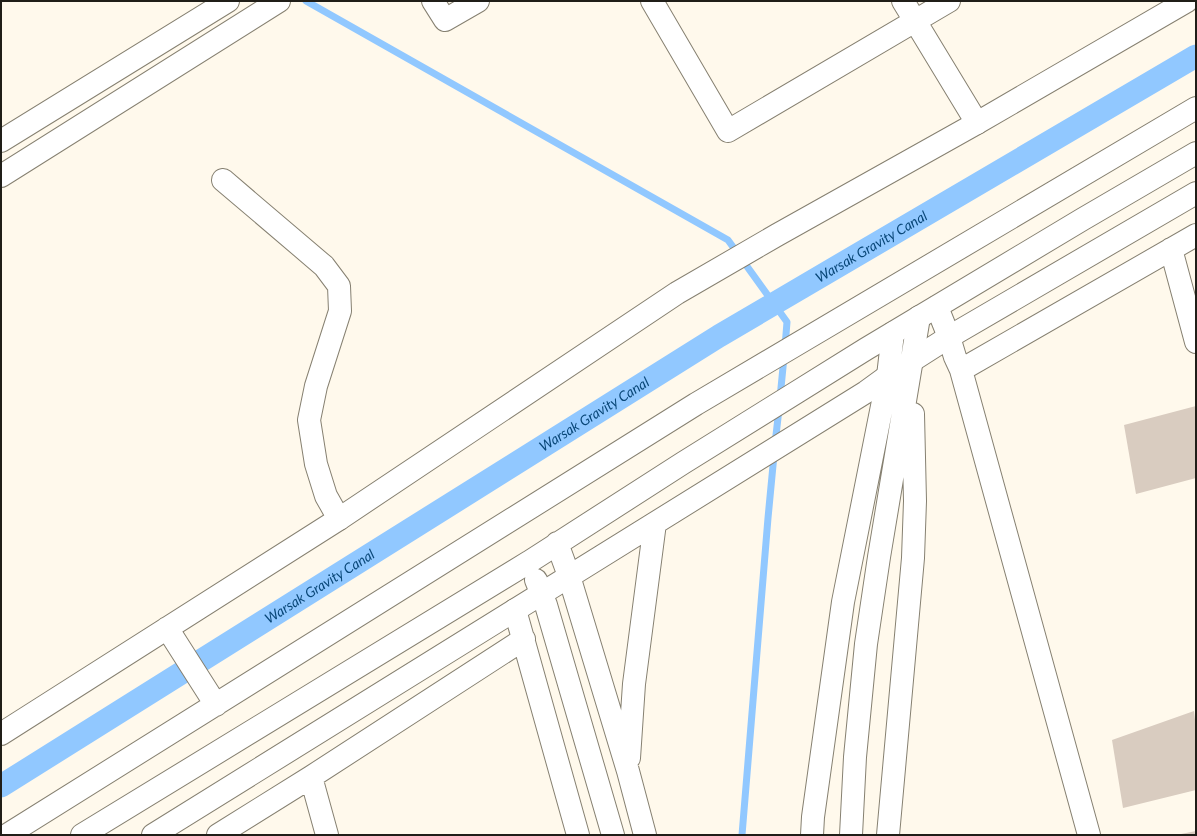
<svg xmlns="http://www.w3.org/2000/svg" width="1197" height="836" viewBox="0 0 1197 836" font-family="Lato,sans-serif">
  <style>
    .lines { fill: none; stroke-linecap: round; stroke-linejoin: round }
    .stream { stroke: #91c8ff; stroke-width: 7 }
    .canal { stroke: #91c8ff; stroke-width: 23 }
    .building { fill: #d9ccc0 }
    .minor-casing { stroke: #868071; stroke-width: 24 }
    .major-casing { stroke: #868071; stroke-width: 24 }
    .minor { stroke: #fff; stroke-width: 22 }
    .major { stroke: #fff; stroke-width: 22 }
    .labels { text-anchor: middle; stroke-width: 3; stroke-linejoin: round; paint-order: stroke }
    .water-label { font-size: 14px; font-style: italic; fill: #094778; stroke: #fff }
  </style>
  <rect width="100%" height="100%" fill="#fff9ec"/>
  <g class="lines">
    <path class="stream" d="M306,1L728,240L787,322L785,347
      M780,398L784,357
      M775,444L779,409
      M742,835L768,518L774,455"/>
    <path class="canal" id="s1" d="M1,786L719,336L1196,56"/>
  </g>
  <path class="building" d="M1196,406V478L1136,494L1124,425Z
    M1194,711L1196,728V790L1123,808L1112,740Z
    M1196,831V835H1181V834Z"/>
  <g class="lines">
    <g class="minor-casing">
      <path id="minor" d="M433,1L445,20L478,1
        M652,1L728,131L949,1
        M903,1L977,123
        M1,141L228,1
        M1,176L279,1
        M223,180L324,266L339,286L340,311L316,386L309,420L316,464L326,496L339,519
        M1171,249L1196,342
        M937,307L949,337L955,357L961,370L1089,835
        M961,370L1196,235
        M515,610L578,835
        M311,777L327,835
        M218,835L311,777L524,639
        M812,835L813,817L843,602L888,376L893,333
        M851,835L855,757L866,644L879,557L919,317
        M888,835L913,558L915,501L913,414"/>
    </g>
    <g class="major-casing">
      <path id="major" d="M557,543L569,576L628,771L645,835
        M536,580L546,605L613,835
        M167,628L216,705
        M1,734L339,519L677,293L777,235L977,123L1187,1
        M629,758L634,684L655,523
        M7,835L696,404L1196,108
        M82,835L529,562L683,463L866,349L1083,219L1196,153
        M153,835L866,392L888,376L949,337L1196,193"/>
    </g>
    <use href="#minor" class="minor"/>
    <use href="#major" class="major"/>
  </g>
  <g class="labels">
    <g class="water-label">
      <text dy="5" stroke="none"><textPath href="#s1" startOffset="1024">Warsak Gravity Canal</textPath></text>
      <text dy="5" stroke="none"><textPath href="#s1" startOffset="700">Warsak Gravity Canal</textPath></text>
      <text dy="5" stroke="none"><textPath href="#s1" startOffset="376">Warsak Gravity Canal</textPath></text>
    </g>
  </g>
  <rect width="1197" height="836" fill="none" stroke="#201e18" stroke-width="4"/>
</svg>
